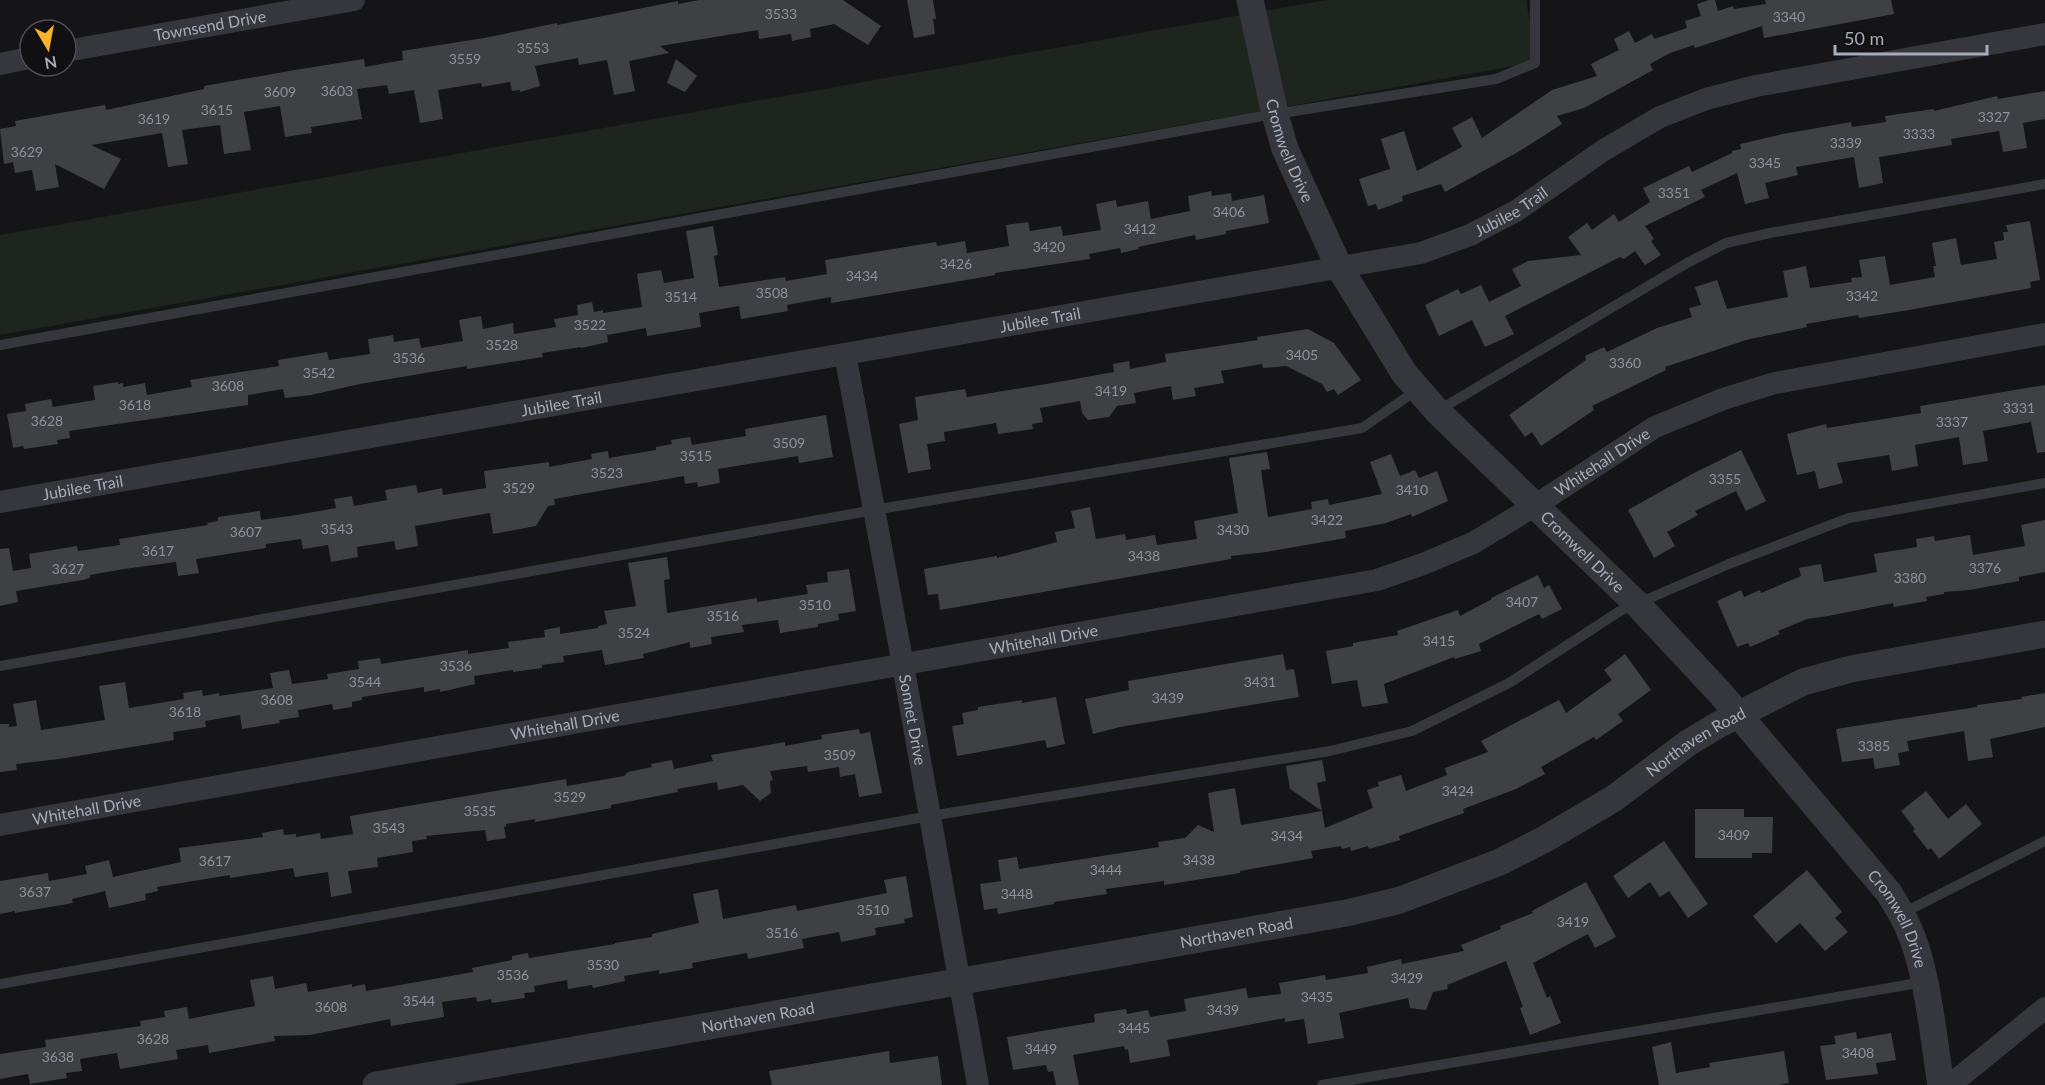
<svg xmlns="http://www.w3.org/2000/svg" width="2045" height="1085" viewBox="0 0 2045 1085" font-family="Lato,sans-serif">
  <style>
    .green { fill: #1d251e }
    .building { fill: #3f4044 }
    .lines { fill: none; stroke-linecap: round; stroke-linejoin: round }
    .service { stroke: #36373c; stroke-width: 10 }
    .minor { stroke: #36373c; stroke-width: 22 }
    .tertiary { stroke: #36373c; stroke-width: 27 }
    .labels { text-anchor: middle; stroke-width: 4.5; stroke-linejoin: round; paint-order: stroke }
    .number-label { font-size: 14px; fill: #8c919b }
    .street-label { font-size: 16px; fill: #a6acb8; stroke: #101012 }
  </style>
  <rect width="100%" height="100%" fill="#151517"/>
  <path class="green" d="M1326,0H1526L1537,62L0,335V235Z"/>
  <path class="building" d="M699,0H843L881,26L868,45L834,24L810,29L811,37L792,41L791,34L759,39L758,30L660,46L669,53L629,61L635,91L614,95L607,60L579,65L578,58L535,66L540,86L520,92V90L512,91L510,82L482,87L481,83L438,90L443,119L420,123L414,90L389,94L387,85L357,89L362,119L311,127L312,133L285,137L280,106L244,112L251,150L224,154L220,125L182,130L188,164L168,167L162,133L91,145L121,159L104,189L55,164L59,187L36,191L32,170L15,173L13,162L4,164L0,129L16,126L15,121L105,105L106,110L204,89V86L295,70L364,59L365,67L403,60L402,51L484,38L557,23V25L678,1V4Z
    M907,0H933L936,19H933L935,34L914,38Z
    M1709,0H1715L1718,11L1733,6L1734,9L1766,4L1765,0H1891L1894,14L1764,38L1762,26L1695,48L1694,45L1670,53L1650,64L1653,70L1584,108L1557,116L1562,124L1518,152L1445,192L1441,184L1402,196L1403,201L1378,210L1376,204L1368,206L1359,179L1390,169L1381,139L1404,131L1417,171L1462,147L1452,128L1472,117L1482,138L1552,90L1597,76L1591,64L1619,50L1614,39L1629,31L1635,43L1652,34L1654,39L1687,28L1685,21L1701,16L1697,4Z
    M676,59L697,76L685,92L667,83Z
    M2045,91V119L2023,123L2027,148L2003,152L1999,131L1951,139L1952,145L1879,157L1883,183L1859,188L1854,157L1796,167L1798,175L1765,183L1769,198L1745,204L1737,173L1701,190L1705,197L1645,226L1654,239L1651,241L1661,255L1645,265L1635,251L1624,259L1620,257L1505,316L1514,334L1485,347L1472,320L1439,336L1425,305L1458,289L1461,294L1481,285L1489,302L1521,286L1512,269L1528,261L1581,255L1568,237L1587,223L1592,230L1614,214L1619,222L1650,202L1643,188L1689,166L1692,172L1732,153V151L1741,149L1740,144L1783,134L1851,122L1852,127L1886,122L1885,116L1934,109V111L1997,96L1998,99Z
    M1211,191L1212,196L1231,193L1232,201L1264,195L1269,223L1226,231V234L1196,240L1195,235L1138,247L1139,249L1121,253L1120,248L1089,254L1090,259L995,273V275L908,290L831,303V297L787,305L788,311L741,319L739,306L699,313L701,327L647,336L646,328L607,335L608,342L581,348V347L542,353L543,357L467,369V366L360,384L311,395L285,398L283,389L248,395V405L69,431L70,438L57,440L58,444L24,449L23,446L13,448L7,414L26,411L25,404L51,399L53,407L95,400L93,386L118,382V384L123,383V387L145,383L147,395L192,387L190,380L279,366L278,360L327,352L329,360L370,354L368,339L393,335L394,342L419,338L421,348L463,341L459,320L481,316L483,329L513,323L514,334L556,327L554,319L578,315L577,305L592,302L594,312L603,310V313L642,307L637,274L661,270L664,283L694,278L686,231L713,226L718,255L714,256L719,287L785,277L786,281L827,274L825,260L936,242L937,246L965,241L967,253L1009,246L1006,225L1028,222L1030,231L1061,226L1063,236L1101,230L1096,204L1116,200L1117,207L1148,201L1151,219L1190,211L1188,196Z
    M2030,221L2040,280L2030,282L2031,288L1909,310L1859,318L1858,315L1806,324L1807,327L1746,340L1665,367L1666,370L1592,406L1594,410L1541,446L1532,432L1525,437L1509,415L1586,360L1585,356L1604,347L1607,352L1657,328L1692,317L1689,308L1701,305L1695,287L1717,280L1727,309L1788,297L1783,271L1806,266L1810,288L1852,282L1851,278L1862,277L1859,260L1885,256L1890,285L1935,277L1933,266H1936L1932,243L1956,238L1961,265L1997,259L1994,242L2004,240L2003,232H2008L2006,225Z
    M1308,329L1334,343L1361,380L1338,395L1334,389L1327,392L1322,384L1286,366L1263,368L1262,364L1221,371L1224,383L1194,388L1196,396L1173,400L1171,386L1134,393L1136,403L1117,406L1109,417L1088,420L1082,413L1080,401L1040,408L1043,422L1032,424L1033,429L998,434L996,423L944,432L945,441L927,444L931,469L908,473L899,424L918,420L915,397L965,389L967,397L1058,382L1114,372L1113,364L1129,361L1130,369L1166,362L1165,354L1258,340L1257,337Z
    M2045,385V452L2037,453L2031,422L1983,431L1988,461L1963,465L1959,437L1915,445L1918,466L1892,471L1889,455L1837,463L1843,483L1819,489L1815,471L1797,475L1787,434L1826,424L1827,428L1921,413L1920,406Z
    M826,415L833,457L799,463L798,456L718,469L720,483L698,487L697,482L685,484L684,476L554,499L555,505L548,506L536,526L493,534L490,513L415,526L418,546L396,550L394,541L357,547L358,557L331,562L328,545L303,549L301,539L266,544V548L196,559L199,573L178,576L176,562L124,569L90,575V578L83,580L16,591L18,602L0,606V549L9,548L13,571L31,568L29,554L77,546L78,551L120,545L119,539L208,525L207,523L218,521V517L260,511L261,520L297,515L336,508L334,499L352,496L354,506L387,500L385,490L416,485L418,493L442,488L443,495L486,488L484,471L549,462V467L592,459L591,454L608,451L609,458L656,450V447L672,444L671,440L690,437L692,445L746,436L745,429Z
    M1741,450L1766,501L1746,511L1736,491L1695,511L1698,515L1667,532L1675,546L1654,558L1628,510L1692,474Z
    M1267,452L1270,469L1261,470L1268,517L1312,509L1311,502L1328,499L1329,505L1382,494L1370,462L1391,454L1400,476L1415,470L1419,478L1437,471L1448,501L1412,517L1411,514L1386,523L1345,531L1346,538L1266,552L1231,556V559L940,610L938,594L928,595L924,569L997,556V558L1057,542L1055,532L1075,528L1071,511L1090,507L1096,539L1125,534L1126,540L1155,535L1157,545L1197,539L1194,521L1238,513L1229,458Z
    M2045,520V572L2019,577V581L1969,590L1944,592V594L1926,597L1927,601L1894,607L1893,603L1828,616L1807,619L1778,631L1780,634L1750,647L1748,643L1737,647L1717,601L1741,590L1744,597L1760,590L1761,593L1801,576L1799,568L1821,564L1824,582L1877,572L1874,554L1917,547L1916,539L1934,536L1935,541L1970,535L1973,555L2025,546L2021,525Z
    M667,557L670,579L664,580L667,613L757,598V602L808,594L806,585L828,582L827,572L849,569L856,611L838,614L839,620L818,624V627L780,633L778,620L742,625L744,632L711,637L712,644L690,648V642L643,654L644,658L605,665L602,650L563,656L564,662L542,665V668L513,672V670L474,676L475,684L440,692V689L424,692V687L362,697V700L352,702V707L333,710L332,704L298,710L299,717L279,720L280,723L242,729L240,715L205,721L206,727L173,732L174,740L59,759L16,764L17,770L0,772V724H9V727L17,726L13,704L36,700L41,730L105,720L99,686L125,682L129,708L184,699L183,693L202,690L203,696L219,693V696L273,688L270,673L289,670L292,684L328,679L327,674L359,669L358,661L380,658L381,664L468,650V654L509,648L508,642L545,637L544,630L560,627V634L598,628V626L607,624L604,611L636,606L628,563Z
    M1538,575L1544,588L1549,585L1562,609L1542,619L1539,614L1479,644L1481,651L1455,659L1454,657L1384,684L1388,703L1362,707L1357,680L1332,684L1326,651L1353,646V643L1398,635L1397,631L1458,610L1460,616L1492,599L1491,598Z
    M1283,654L1286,670L1294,669L1299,697L1120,727L1093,734L1085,699L1129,690L1128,681Z
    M1625,654L1651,690L1618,714L1623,721L1596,740L1594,737L1541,767L1545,774L1516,789L1463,809L1464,813L1399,836L1400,840L1369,849L1368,846L1351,851L1350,847L1342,849L1341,846L1311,851L1313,858L1240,871V873L1164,885V881L1106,889L1107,894L1054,902V904L998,914L997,908L984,910L980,884L1001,881L998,860L1017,857L1019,869L1159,847L1158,842L1185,838L1198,825L1214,832L1208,793L1235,788L1241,825L1322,811L1325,828L1373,808L1367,790L1379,786L1378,782L1401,775L1406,791L1447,775L1445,768L1488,752L1481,741L1559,700L1566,713L1612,680L1604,670Z
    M2045,693V727L1990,739L1993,757L1968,761L1964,731L1907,741L1909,751L1898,753L1900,765L1875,769L1873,758L1842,762L1836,729L1977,707V705L2022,699L2021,697Z
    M1056,697L1065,744L1047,748L1045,740L957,756L952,726L964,724L962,713L978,710V707L1022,700V703Z
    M859,729L860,734L870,732L882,793L859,797L855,774L840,777L839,767L808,772L807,766L770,771L773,780L770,781L771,793L760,801L743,785L718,790L717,782L677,789L678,792L611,805V808L535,822V819L506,824V826L504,827L506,838L487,841L485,830L426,836L427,839L412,841L413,852L377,858L378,867L348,871L352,893L331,897L328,872L295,877L293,868L230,878V875L157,887L158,891L145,894L146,900L109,908L105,891L72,899L73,903L15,913V911L0,914V881L48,873L49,881L87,874L85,866L109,860L113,877L181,862L179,848L263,837L262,833L283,829L284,835L296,834V837L320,833L321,839L353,834L350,816L566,779L567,786L624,776L628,772L652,767L651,764L672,760L674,769L713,761L711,755L785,742V746L822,739L821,735Z
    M1322,760L1326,781L1317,783L1322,811L1290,789L1286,766Z
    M1926,791L1948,819L1966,804L1982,824L1939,859L1931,848L1928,850L1913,831L1915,829L1901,811Z
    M1695,809H1744V817H1773L1772,853H1752V858H1695Z
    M1664,841L1708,904L1688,918L1669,891L1660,897L1650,882L1628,898L1613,876Z
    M1807,870L1842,912L1835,918L1848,932L1825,951L1800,923L1776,943L1753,916Z
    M906,876L913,917L904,919L905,923L875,928L876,935L841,942L839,932L802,939L804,948L748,959L747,953L692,963L693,968L659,974V970L624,976L625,981L593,988L592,985L568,989L567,980L534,986L535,992L524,993L525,998L492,1003L491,999L477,1002L476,997L442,1002L444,1017L391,1026L390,1019L310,1035L274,1036L275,1041L209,1053L208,1045L176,1050L178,1059L120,1069L117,1053L80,1059L82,1071L66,1073L67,1078L30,1084L28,1074L0,1079V1054L46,1047L45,1040L141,1026L140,1021L165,1017L164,1011L187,1007L189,1019L255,1006L250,980L273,976L275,989L306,983L308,992L352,984V987L365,984L366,991L473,972L472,968L512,960V956L528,953L529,958L615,944V943L652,937V934L699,923L693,894L718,889L723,919L796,905L797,911L887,893L884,880Z
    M1586,882L1616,937L1595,948L1588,934L1533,963L1547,998L1550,996L1561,1023L1530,1035L1520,1008L1523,1007L1506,961L1447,985L1448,989L1433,992L1426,1010L1410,1008L1408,998L1339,1013L1344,1038L1308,1044L1304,1019L1285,1022V1018L1167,1040L1170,1056L1130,1063L1128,1049L1125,1050L1124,1046L1073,1055L1079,1085H1056L1053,1071L1048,1072L1046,1065L1013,1070L1007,1037L1095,1022L1094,1014L1126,1009L1127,1014L1148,1010L1150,1017L1186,1011L1184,999L1246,988L1248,998L1281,994L1279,983L1325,975L1326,980L1368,973L1367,967L1401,959L1402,964L1464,951L1461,945L1501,929L1500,926L1533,913L1532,911Z
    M1856,1032L1857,1039L1891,1033L1896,1060L1876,1063L1878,1074L1826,1080L1820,1046L1836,1044L1834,1036Z
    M1671,1042L1676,1073L1710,1067L1709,1063L1784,1051L1789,1083L1778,1085H1659L1652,1047Z
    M889,1051L890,1063L938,1056L942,1085H772L769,1071Z"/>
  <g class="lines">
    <path class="service" d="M0,345L1257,117L1496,79L1535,63V0
      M1439,410L1687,263L1726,243L1770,233L2045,184
      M0,666L874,510L1362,428L1417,390
      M1901,914L2045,841
      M0,984L930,816L1330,751L1412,731L1509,683L1620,611L1729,564L1849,518L2045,483
      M1322,1085L1924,982"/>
    <g class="minor">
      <path id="s1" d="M66,51L354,0"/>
      <path d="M0,64L30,58"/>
      <path id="s2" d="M845,354L903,665L978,1085"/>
      <path id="s3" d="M0,502L1421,253L1470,235L1516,211L1604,150L1660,117L1706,99L1756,86L2045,34"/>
      <path id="s4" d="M0,825L1377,580L1423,564L1473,543L1536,505L1655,427L1723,399L1775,383L2045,334"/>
      <path d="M1950,1085L2045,1008"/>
    </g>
    <g class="tertiary">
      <path id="s5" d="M1250,0L1275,114L1285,149L1339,267L1404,373L1437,411L1637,604L1721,694L1889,893C1895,903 1902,914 1907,925C1928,969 1933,1037 1941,1085"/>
      <path id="s6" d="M376,1085L1346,913L1400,900L1500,862L1545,839L1613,799L1688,743L1718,725L1803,682L1851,669L2045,634"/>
    </g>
  </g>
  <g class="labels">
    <g class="number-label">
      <text x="781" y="19">3533</text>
      <text x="1789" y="22">3340</text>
      <text x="533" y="53">3553</text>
      <text x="465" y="64">3559</text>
      <text x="337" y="96">3603</text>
      <text x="280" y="97">3609</text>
      <text x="217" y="115">3615</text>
      <text x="1994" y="122">3327</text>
      <text x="154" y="124">3619</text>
      <text x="1919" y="139">3333</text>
      <text x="1846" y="148">3339</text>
      <text x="27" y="157">3629</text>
      <text x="1765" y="168">3345</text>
      <text x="1674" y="198">3351</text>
      <text x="1229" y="217">3406</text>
      <text x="1140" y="234">3412</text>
      <text x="1049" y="252">3420</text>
      <text x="956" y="269">3426</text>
      <text x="862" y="281">3434</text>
      <text x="772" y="298">3508</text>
      <text x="1862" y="301">3342</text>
      <text x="681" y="302">3514</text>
      <text x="590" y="330">3522</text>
      <text x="502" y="350">3528</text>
      <text x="1302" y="360">3405</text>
      <text x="409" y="363">3536</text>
      <text x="1625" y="368">3360</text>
      <text x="319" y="378">3542</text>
      <text x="228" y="391">3608</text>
      <text x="1111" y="396">3419</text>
      <text x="135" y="410">3618</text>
      <text x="2019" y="413">3331</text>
      <text x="47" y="426">3628</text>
      <text x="1952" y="427">3337</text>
      <text x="789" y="448">3509</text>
      <text x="696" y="461">3515</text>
      <text x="607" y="478">3523</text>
      <text x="1725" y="484">3355</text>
      <text x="519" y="493">3529</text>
      <text x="1412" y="495">3410</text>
      <text x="1327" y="525">3422</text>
      <text x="337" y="534">3543</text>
      <text x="1233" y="535">3430</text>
      <text x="246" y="537">3607</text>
      <text x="158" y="556">3617</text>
      <text x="1144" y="561">3438</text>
      <text x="1985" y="573">3376</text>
      <text x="68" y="574">3627</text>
      <text x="1910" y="583">3380</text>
      <text x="1522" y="607">3407</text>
      <text x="815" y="610">3510</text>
      <text x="723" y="621">3516</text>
      <text x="634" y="638">3524</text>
      <text x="1439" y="646">3415</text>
      <text x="456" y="671">3536</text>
      <text x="365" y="687">3544</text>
      <text x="1260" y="687">3431</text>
      <text x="1168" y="703">3439</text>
      <text x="277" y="705">3608</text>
      <text x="185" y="717">3618</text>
      <text x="1874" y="751">3385</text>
      <text x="840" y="760">3509</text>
      <text x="1458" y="796">3424</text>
      <text x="570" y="802">3529</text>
      <text x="480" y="816">3535</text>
      <text x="389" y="833">3543</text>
      <text x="1734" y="840">3409</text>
      <text x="1287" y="841">3434</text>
      <text x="1199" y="865">3438</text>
      <text x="215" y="866">3617</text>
      <text x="1106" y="875">3444</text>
      <text x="35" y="897">3637</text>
      <text x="1017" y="899">3448</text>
      <text x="873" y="915">3510</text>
      <text x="1573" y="927">3419</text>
      <text x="782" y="938">3516</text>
      <text x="603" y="970">3530</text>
      <text x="513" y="980">3536</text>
      <text x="1407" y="983">3429</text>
      <text x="1317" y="1002">3435</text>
      <text x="419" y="1006">3544</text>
      <text x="331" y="1012">3608</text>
      <text x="1223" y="1015">3439</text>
      <text x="1134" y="1033">3445</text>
      <text x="153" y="1044">3628</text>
      <text x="1041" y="1054">3449</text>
      <text x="1858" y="1058">3408</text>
      <text x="58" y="1062">3638</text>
    </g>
    <g class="street-label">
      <text dy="6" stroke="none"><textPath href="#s1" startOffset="146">Townsend Drive</textPath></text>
      <text dy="6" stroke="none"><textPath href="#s5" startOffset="156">Cromwell Drive</textPath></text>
      <text dy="6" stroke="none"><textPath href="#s3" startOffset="1542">Jubilee Trail</textPath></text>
      <text dy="6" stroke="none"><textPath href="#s3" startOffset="1056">Jubilee Trail</textPath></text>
      <text dy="6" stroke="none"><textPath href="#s3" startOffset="570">Jubilee Trail</textPath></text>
      <text dy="6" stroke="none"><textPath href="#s4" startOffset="1654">Whitehall Drive</textPath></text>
      <text dy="6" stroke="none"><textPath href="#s3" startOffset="84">Jubilee Trail</textPath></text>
      <text dy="6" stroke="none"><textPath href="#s5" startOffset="660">Cromwell Drive</textPath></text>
      <text dy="6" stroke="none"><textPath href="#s4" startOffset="1060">Whitehall Drive</textPath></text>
      <text dy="6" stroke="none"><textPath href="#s2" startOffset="372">Sonnet Drive</textPath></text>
      <text dy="6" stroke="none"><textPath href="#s4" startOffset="574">Whitehall Drive</textPath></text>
      <text dy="6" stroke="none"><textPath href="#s6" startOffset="1378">Northaven Road</textPath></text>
      <text dy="6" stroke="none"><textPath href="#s4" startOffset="88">Whitehall Drive</textPath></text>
      <text dy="6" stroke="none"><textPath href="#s5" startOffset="1146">Cromwell Drive</textPath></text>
      <text dy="6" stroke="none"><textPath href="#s6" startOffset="874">Northaven Road</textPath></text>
      <text dy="6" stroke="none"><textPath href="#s6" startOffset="388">Northaven Road</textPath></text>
    </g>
  </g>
  <g transform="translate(48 48) rotate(170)"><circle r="28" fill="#101012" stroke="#4c4e54" stroke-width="1.5"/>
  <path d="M0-4.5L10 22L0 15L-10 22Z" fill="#f9b22b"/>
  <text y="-9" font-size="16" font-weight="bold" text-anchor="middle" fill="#a6acb8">N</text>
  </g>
  <path d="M1835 45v9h152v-9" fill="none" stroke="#a6acb8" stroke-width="3"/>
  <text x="1844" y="45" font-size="18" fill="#a6acb8" stroke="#101012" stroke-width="4.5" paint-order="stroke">50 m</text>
</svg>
